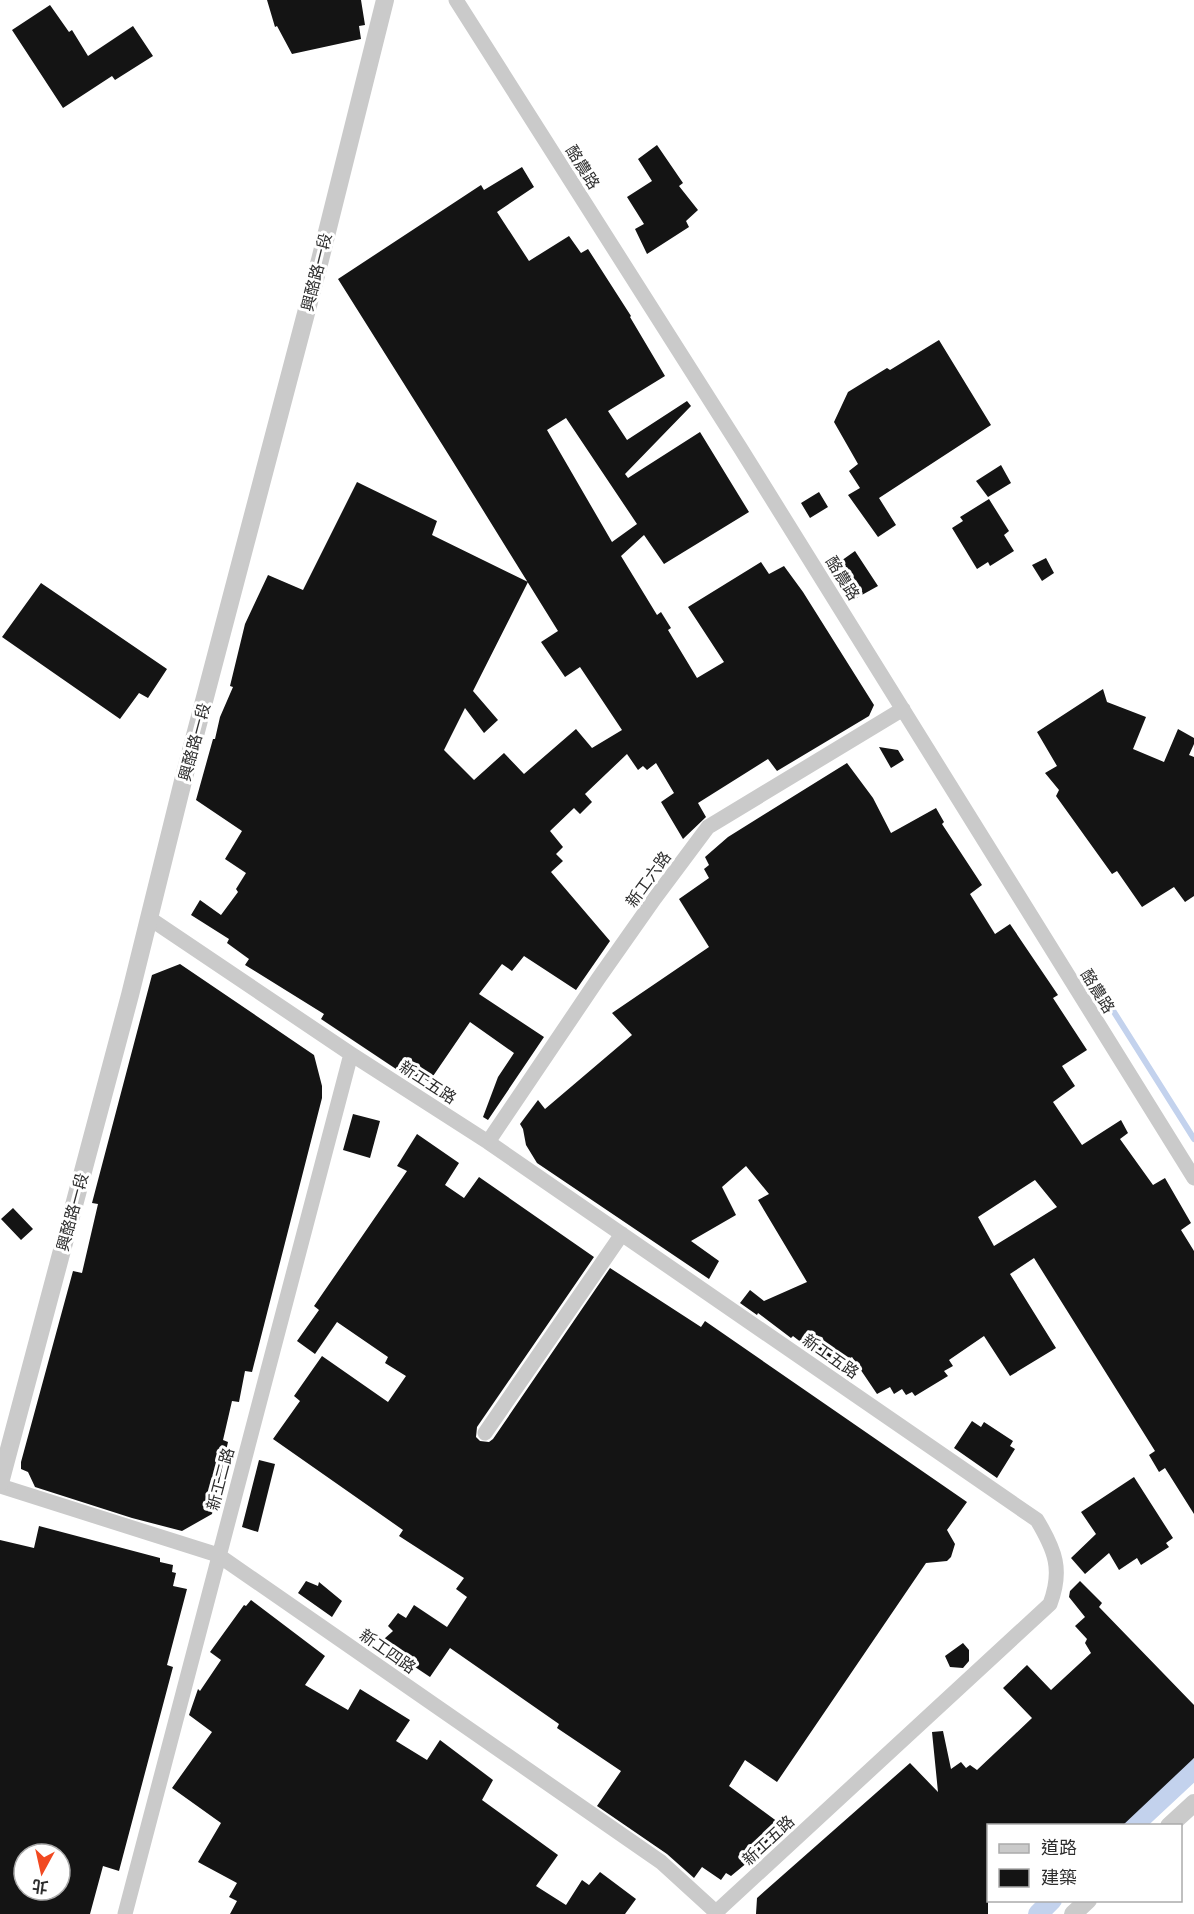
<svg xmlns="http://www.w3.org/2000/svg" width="1194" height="1914" viewBox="0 0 1194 1914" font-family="Commissioner,'Noto Sans TC',sans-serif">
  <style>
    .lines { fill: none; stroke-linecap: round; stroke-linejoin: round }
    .stream { stroke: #c3d2ed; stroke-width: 6 }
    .canal { stroke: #c3d2ed; stroke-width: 20 }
    .building { fill: #141414; fill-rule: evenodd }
    .minor { stroke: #cacaca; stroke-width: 15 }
    .tertiary { stroke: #cacaca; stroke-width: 18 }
    .labels { text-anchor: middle; stroke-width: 6; stroke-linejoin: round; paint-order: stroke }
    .street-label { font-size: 16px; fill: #2d2d2d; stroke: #fff }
  </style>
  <rect width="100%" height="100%" fill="#fff"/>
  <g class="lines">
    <path class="stream" d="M1102,993L1194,1139"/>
    <path class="canal" d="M1133,1826L1194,1769
      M1038,1914L1052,1900"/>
  </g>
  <path class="building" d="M267,0H361L365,25L359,26L361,39L292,54L277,26L275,27Z
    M50,5L69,32L72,30L88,56L133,26L153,56L115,80L112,76L63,108L12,30Z
    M657,145L683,183L679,186L698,210L686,221L689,227L647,254L635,229L644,224L627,197L652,181L638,159Z
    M522,167L534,187L497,212L529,261L569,236L581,253L588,249L631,316L630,317L665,376L608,411L627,440L687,401L691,406L625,474L628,478L700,432L749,512L664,564L644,535L621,556L657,615L661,612L671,628L668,630L697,678L724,662L688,607L761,562L769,574L784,566L803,592L874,705L869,716L777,771L768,759L698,803L706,817L683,839L661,802L674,793L656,763L647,770L643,766L638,770L627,754L585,794L592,802L580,814L574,808L550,831L563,847L556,854L563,861L551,872L610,941L576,990L524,956L512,971L502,964L479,994L544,1037L488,1120L483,1117L498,1077L514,1053L470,1022L429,1082L418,1074L414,1081L321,1019L324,1014L245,965L249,959L227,943L229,939L191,915L200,900L221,915L238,892L236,889L246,873L225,859L242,831L196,800L213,739H215L220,717L233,687L230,686L245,624L268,575L303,590L357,482L437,521L432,535L528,582L473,691L498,720L484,733L465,708L444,750L474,780L504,753L524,774L576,729L592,748L622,730L580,667L565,677L541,642L558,631L450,457L338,279L481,185L484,190ZM566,418L637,524L612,542L547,430Z
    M939,340L991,425L879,498L896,525L878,537L848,495L860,488L849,471L858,464L834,422L848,392L887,368L890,370Z
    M1001,465L1011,483L988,497L976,481Z
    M819,492L828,507L810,518L801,503Z
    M989,499L1009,531L1004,535L1014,551L990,566L988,562L977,569L952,528L963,521L960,517Z
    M855,551L878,586L851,601L831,568Z
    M1046,558L1054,573L1042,581L1032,565Z
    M41,583L167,669L148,698L139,693L120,719L2,637Z
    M1103,689L1107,702L1146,717L1133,749L1164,762L1178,729L1194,738V744L1189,755L1194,757V896L1185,902L1174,887L1142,907L1117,871L1112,874L1056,796L1059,790L1045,773L1057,766L1037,732Z
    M879,747L898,750L904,760L891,768Z
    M847,763L873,798L891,833L936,808L944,822L942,824L982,885L970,894L995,934L1010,924L1058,995L1053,998L1087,1050L1062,1066L1075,1086L1053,1102L1082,1145L1121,1120L1128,1133L1120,1139L1153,1185L1165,1178L1191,1223L1181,1230L1194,1251V1514L1165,1468L1159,1472L1149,1455L1155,1451L1034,1258L1010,1274L1056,1348L1010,1376L984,1336L949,1360L953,1366L944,1371L948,1376L915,1396L912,1392L906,1395L902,1389L894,1394L890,1387L877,1394L852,1357L834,1368L793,1336L791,1338L758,1313L757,1315L740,1303L750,1290L764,1301L807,1282L758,1200L769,1194L746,1166L722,1187L736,1215L691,1241L719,1261L709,1279L537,1163L526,1145L523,1129L520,1124L538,1100L545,1109L632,1035L612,1013L709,947L679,899L709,878L704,869L709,865L705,857L728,837ZM1035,1180L1057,1207L994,1246L978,1217Z
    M180,964L314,1055L322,1086V1098L252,1372L245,1371L239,1402L232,1401L223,1440L228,1442L212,1514L182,1531L132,1518L35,1487L28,1472L21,1469V1462L73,1271L82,1273L98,1204L92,1203L152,975Z
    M353,1114L380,1121L370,1158L343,1150Z
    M417,1134L459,1163L445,1185L464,1198L479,1177L594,1257L477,1427L476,1437L480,1441L489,1442L493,1439L610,1268L701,1327L705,1321L967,1502L947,1530L955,1544L951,1557L947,1561L926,1563L777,1782L745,1760L729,1786L782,1825L754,1857L731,1876L726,1873L721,1880L702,1867L694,1878L667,1854L597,1806L621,1771L557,1728L559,1724L450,1648L430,1677L394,1653L397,1649L384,1639L393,1631L388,1626L398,1613L406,1618L414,1605L447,1627L467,1597L456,1589L464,1578L399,1536L403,1530L273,1439L300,1401L294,1396L322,1356L388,1402L406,1376L385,1363L388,1357L337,1322L315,1354L297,1341L319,1310L314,1306L407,1171L397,1166Z
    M13,1208L33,1229L21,1240L1,1219Z
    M972,1421L981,1427L984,1422L1013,1441L1010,1446L1015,1449L997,1478L954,1448Z
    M259,1460L275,1464L258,1532L242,1527Z
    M1134,1477L1173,1538L1166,1543L1169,1547L1141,1565L1137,1558L1119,1570L1109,1553L1085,1574L1071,1558L1096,1534L1081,1512Z
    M39,1526L160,1558V1562L173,1565L172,1572L176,1573L173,1586L187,1589L167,1665L173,1667L119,1871L103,1866L90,1914H0V1540L34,1548ZM24,1854H60V1890H24Z
    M306,1581L318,1586L319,1582L342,1601L332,1617L298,1593Z
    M1080,1581L1102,1603L1099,1607L1194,1705V1758L1122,1826H988V1914H756L757,1898L910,1763L938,1792L932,1732L943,1731L951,1769L961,1762L966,1768L970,1765L977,1770L1032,1718L1003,1688L1027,1665L1051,1690L1091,1653L1085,1643L1087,1639L1075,1626L1085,1617L1069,1597L1070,1591Z
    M251,1600L325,1656L305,1685L348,1710L360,1689L410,1720L396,1741L427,1760L440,1740L493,1780L482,1800L558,1855L536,1886L566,1905L582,1880L589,1885L600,1872L636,1899L625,1914H230L237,1901L229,1897L237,1883L198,1862L221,1823L172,1788L212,1732L189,1715L198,1689L200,1691L221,1660L210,1652L244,1605L246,1606Z
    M963,1643L969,1650V1661L963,1668L950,1667L945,1656Z"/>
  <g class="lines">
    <path class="minor" d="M456,0L741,449L1194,1178
      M149,918L351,1054L488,1142L1037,1520C1055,1550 1063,1570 1050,1604L714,1914
      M488,1142L598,979L655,898L708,827L903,709
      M485,1433L622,1234
      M0,1486L218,1555L661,1862L718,1914
      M125,1914L351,1054"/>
    <path class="tertiary" d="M0,1483L130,995L183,781L320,260L385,0
      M1169,1826L1194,1803
      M1073,1914L1088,1900"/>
  </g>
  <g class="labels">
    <g class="street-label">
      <text transform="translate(583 167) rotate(58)" y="6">酪農路</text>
      <text transform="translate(316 272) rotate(-76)" y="6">興酪路一段</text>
      <text transform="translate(843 578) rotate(58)" y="6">酪農路</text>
      <text transform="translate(194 742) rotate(-75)" y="6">興酪路一段</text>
      <text transform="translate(648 879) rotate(-54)" y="6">新工六路</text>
      <text transform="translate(1098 991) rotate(58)" y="6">酪農路</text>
      <text transform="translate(428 1082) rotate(33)" y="6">新工五路</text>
      <text transform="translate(72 1212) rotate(-75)" y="6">興酪路一段</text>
      <text transform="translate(831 1356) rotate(35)" y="6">新工五路</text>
      <text transform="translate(220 1479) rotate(-75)" y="6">新工二路</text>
      <text transform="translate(388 1651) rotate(35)" y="6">新工四路</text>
      <text transform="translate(768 1840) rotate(-43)" y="6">新工五路</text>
    </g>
  </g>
  <rect x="987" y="1824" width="195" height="78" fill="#ffffff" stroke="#ababab" stroke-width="1.5"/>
  <rect x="999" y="1844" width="30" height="9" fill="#cacaca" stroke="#ababab" stroke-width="1.5"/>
  <text x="1041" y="1854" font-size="18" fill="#2d2d2d">道路</text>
  <rect x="999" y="1869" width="30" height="18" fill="#141414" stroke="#ababab" stroke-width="1.5"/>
  <text x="1041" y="1884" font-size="18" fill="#2d2d2d">建築</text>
  <g transform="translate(42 1872) rotate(188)"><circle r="28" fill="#ffffff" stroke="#ababab" stroke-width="1.5"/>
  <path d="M0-4.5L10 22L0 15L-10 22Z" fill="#f14921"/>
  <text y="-9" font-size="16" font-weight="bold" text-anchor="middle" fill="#2d2d2d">北</text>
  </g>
</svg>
